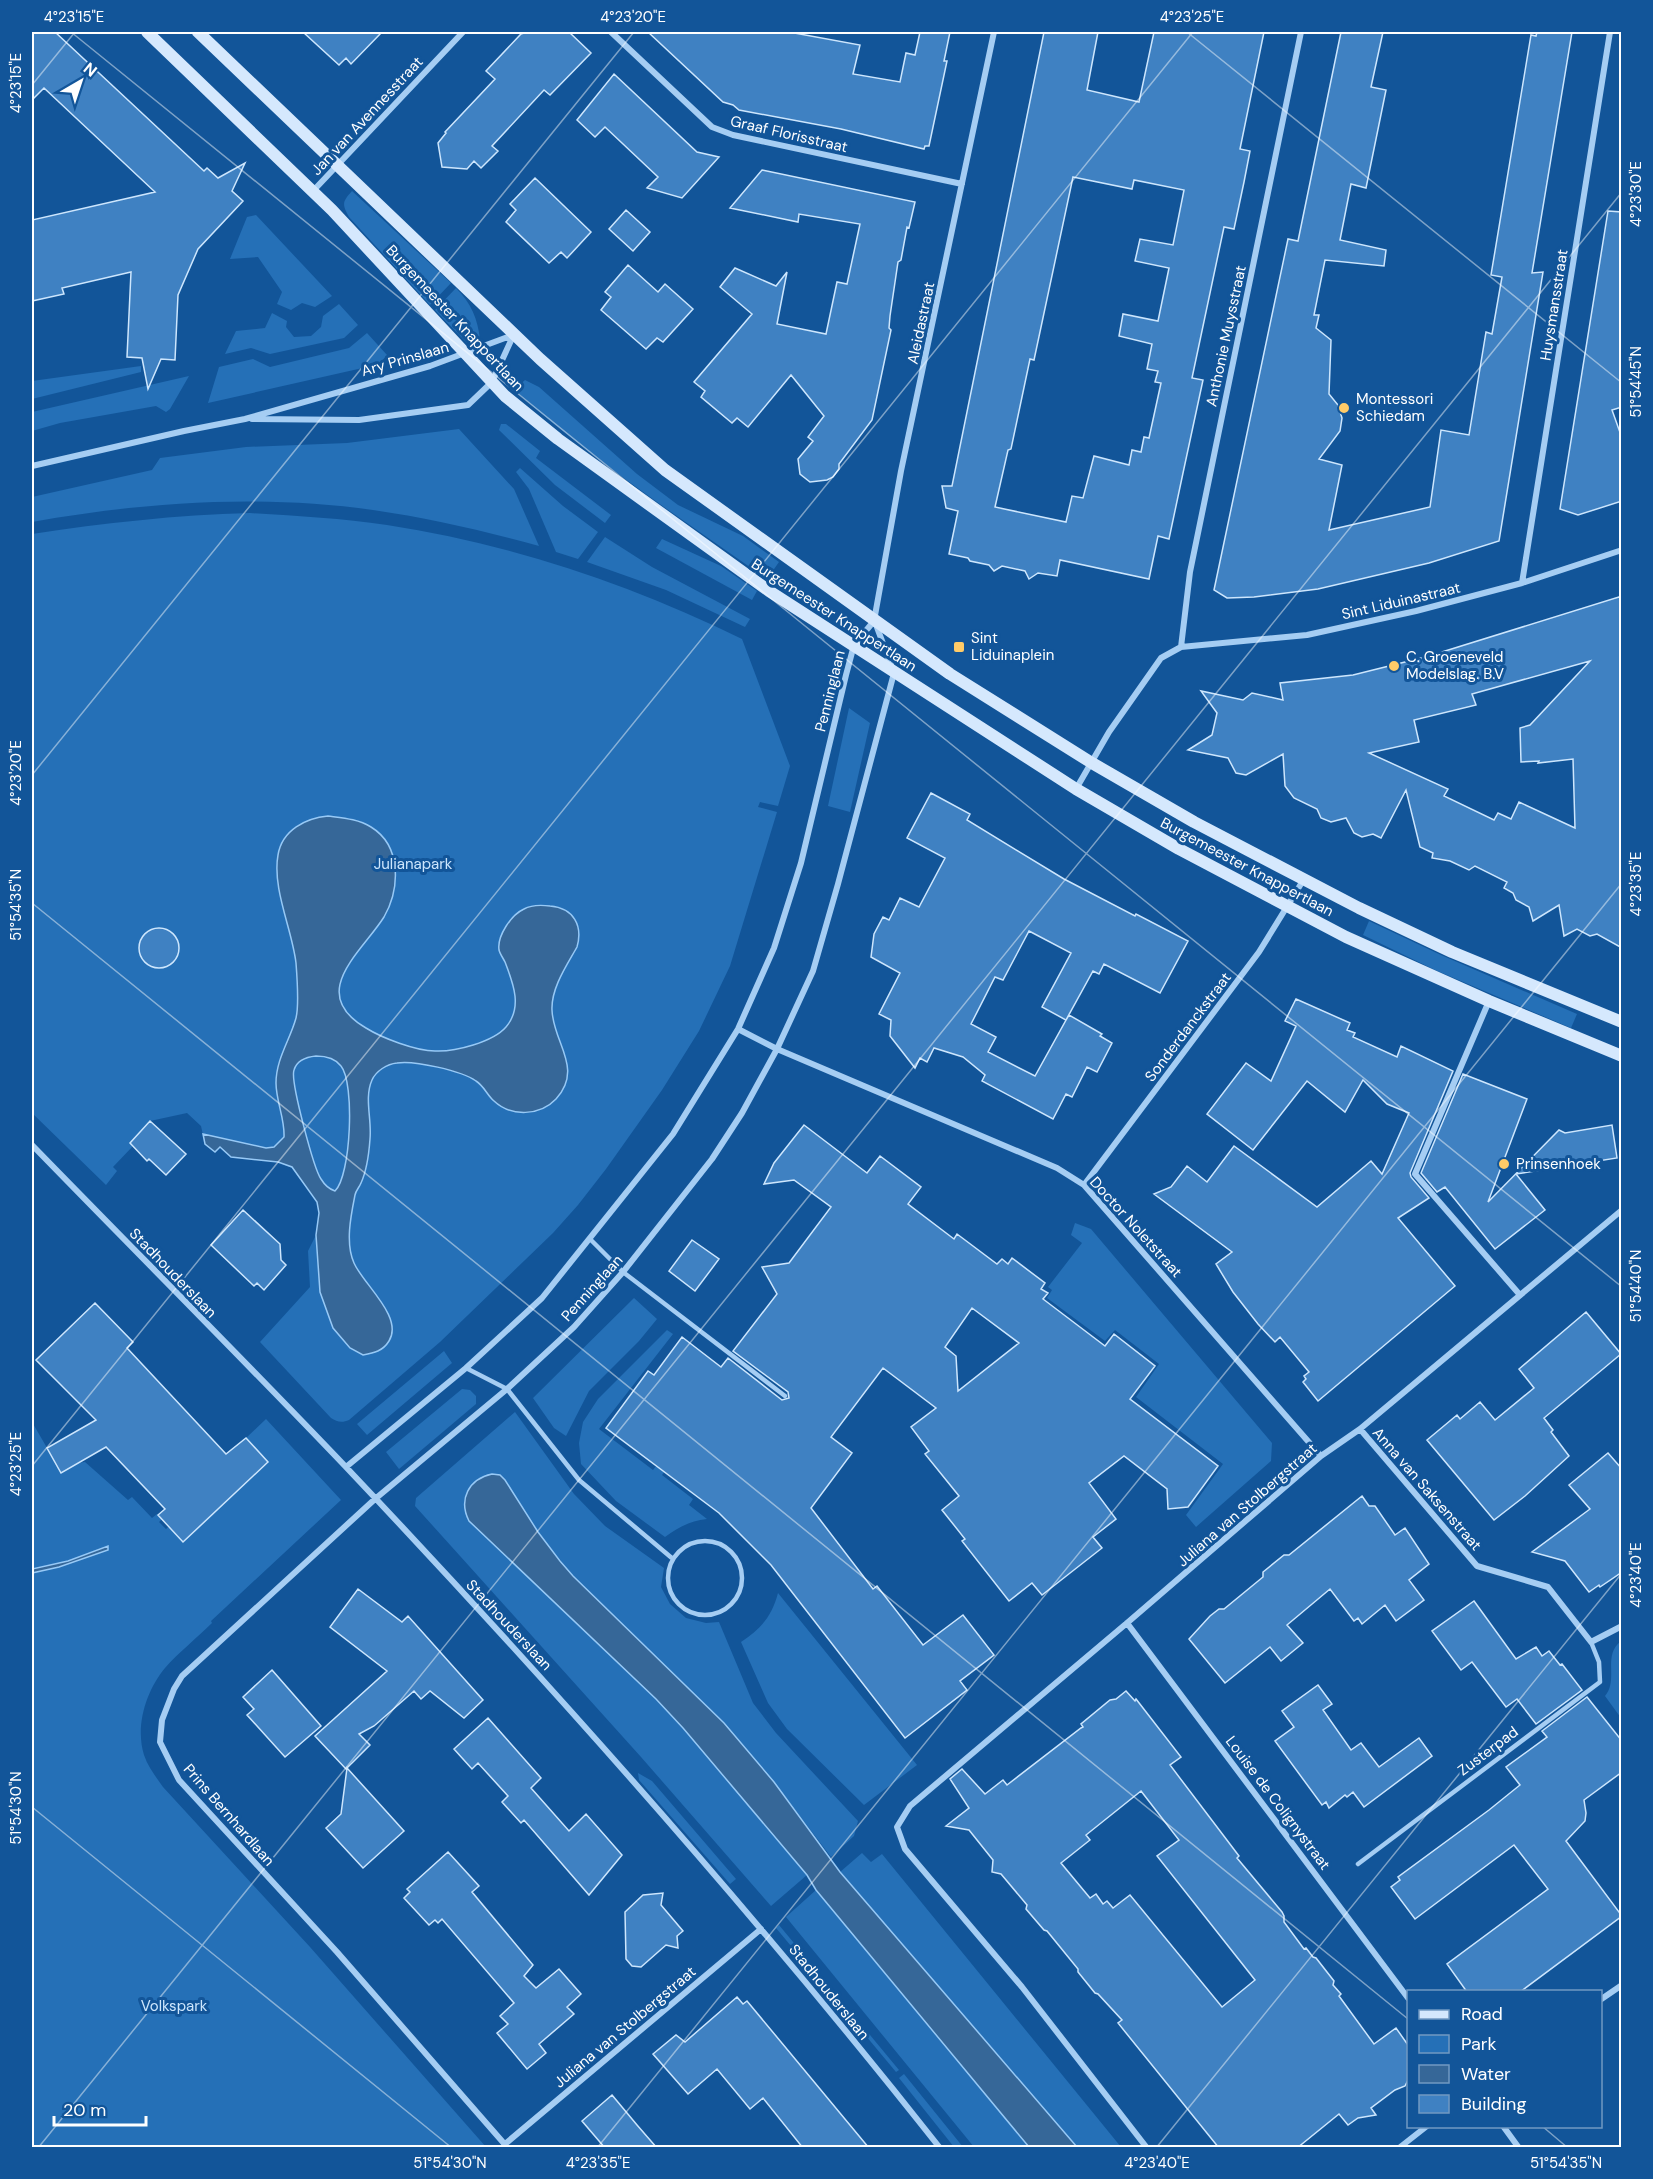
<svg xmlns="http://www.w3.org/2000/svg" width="1653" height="2179" viewBox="0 0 1653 2179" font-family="'DM Sans',sans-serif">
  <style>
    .green { fill: #2570b7 }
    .water { fill: #366798; stroke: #97c9f6; stroke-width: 1.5; fill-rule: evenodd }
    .building { fill: #3f81c2; stroke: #cde6fd; stroke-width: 1.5; fill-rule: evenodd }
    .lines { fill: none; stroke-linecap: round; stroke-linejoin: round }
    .service { stroke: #a5cdf3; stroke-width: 4.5 }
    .minor { stroke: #a5cdf3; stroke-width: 6 }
    .secondary { stroke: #d5e8fd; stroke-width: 12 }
    .ticks { fill: none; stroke: #fff; stroke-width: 1.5; stroke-opacity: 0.45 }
    .poi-dot { fill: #ffcb68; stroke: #125599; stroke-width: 2 }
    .labels { text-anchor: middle; stroke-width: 6; stroke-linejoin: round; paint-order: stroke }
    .street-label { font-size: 15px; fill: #fff; stroke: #125599 }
    .poi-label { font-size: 15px; fill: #fff; stroke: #125599; text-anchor: start }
    .park-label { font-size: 15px; fill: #cde6fd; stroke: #125599 }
    .neatline { fill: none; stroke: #fff; stroke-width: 2 }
    .ticks-label { font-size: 15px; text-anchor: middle; fill: #fff }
  </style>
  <rect width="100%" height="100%" fill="#125599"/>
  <path class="green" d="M352,191L451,283L430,305L349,217C342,204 342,202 352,191Z
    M256,215L332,296L315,307L302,303L291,310L277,304L282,292L258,257L230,259L247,217Z
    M456,288C471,303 478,319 480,340L478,343H467L435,310Z
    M339,304L358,325L344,338L270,354L251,348L225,354L236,331L265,328L272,313L287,321L286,327L294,337L311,336L321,327L323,316Z
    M367,333L387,355L381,362L367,367L208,403L219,367L253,359L270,367L349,348Z
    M141,366V372L32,399V381Z
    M189,376L170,409L166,412L156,406L60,423L32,431V412Z
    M525,380L539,387L637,474L678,505L743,536L779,562L767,579C681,519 593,460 514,390Z
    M501,424H506L540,451L536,458L611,515L605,523L555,485L499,430Z
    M459,429L514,489L539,546C484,531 429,518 373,510C260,494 144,502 32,522V497L152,470L160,458L246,447L347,443Z
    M520,468L563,506L598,532L578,559L556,552L529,489L516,472Z
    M250,513C296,516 341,518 387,525C510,544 630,584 742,639L790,766L778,806L760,802L758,807L777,812L730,966L699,1031L662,1090L606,1169L578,1205L553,1233L440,1342L349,1420C342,1423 337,1422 331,1418L260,1342L310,1287L308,1251L316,1235L319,1213L317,1202L292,1168L278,1162L231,1157L220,1147L215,1152L205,1144L201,1126L187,1113L150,1121L133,1146L113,1167L117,1171L106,1185L32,1113V534C104,523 176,515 250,513Z
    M605,537L652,567L750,619L745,627L666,590L587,562Z
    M662,539L721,566L757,591L752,600L656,548Z
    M849,708L870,723L850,812L828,806Z
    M1369,921L1441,955L1577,1014L1571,1028L1435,970L1363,935Z
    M1075,1223L1091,1229L1272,1443L1271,1461L1196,1527L1186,1515L1223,1464L1136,1397L1159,1364L1115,1330L1105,1341L1047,1298L1052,1290L1048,1287L1082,1243L1071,1235Z
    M634,1298L657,1319L639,1341L589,1391L566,1436L554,1428L533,1398Z
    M667,1330L673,1334L599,1429L653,1470L672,1446L680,1451L662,1475L693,1499L689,1505L707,1519C690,1521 679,1527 665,1537L616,1501L581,1464L579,1443L583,1422L598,1399Z
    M444,1351L452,1363L367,1435L357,1424Z
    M462,1389L470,1390L476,1396V1404L399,1469L386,1452Z
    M515,1412L574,1494L605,1526L664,1568L661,1587L670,1604L686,1618L706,1623L719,1622L753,1703L776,1733L858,1821L854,1836L831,1857L774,1782L724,1723L573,1576L538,1532L505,1480L469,1521L656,1699L683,1728L807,1875L771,1906L641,1757L415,1506L416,1498Z
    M266,1419L341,1500L211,1621L212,1623C197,1638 179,1652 165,1668C146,1691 135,1726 144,1755C148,1767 156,1777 163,1787L310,1947L486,2147H32V1422L61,1472L77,1463L85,1462L128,1500L132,1497L152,1518L157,1514L162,1519L159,1522L166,1529L169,1526L183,1542L268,1463L246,1438Z
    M778,1593L917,1765L864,1805L787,1729L768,1703L741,1642C761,1629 772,1616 778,1593Z
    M1621,1641V1718L1605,1696C1619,1679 1602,1656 1621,1641Z
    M638,1773L652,1781L736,1879L730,1884L639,1780Z
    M862,1853L871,1862L882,1854L1121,2147H1077L840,1872Z
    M816,1890L1029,2147H974L786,1917Z
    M779,1925L899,2070L896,2072L776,1928Z
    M904,2074L963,2147H954L899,2078Z"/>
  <path class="water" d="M328,816C343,818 358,819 371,827C402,846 400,889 384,917C362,952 306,993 366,1028C382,1038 416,1051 435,1051C455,1052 493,1042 506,1027C523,1007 513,983 505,962C503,958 500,954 499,950C497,936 511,915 524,909C531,905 542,905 550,906C574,908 583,926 577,947C567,965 551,988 552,1010C553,1043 584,1068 556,1099C540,1116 511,1117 494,1101C487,1095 484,1086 476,1081C462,1071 414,1060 397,1063C387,1064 376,1071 372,1080C364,1098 372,1119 370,1139C369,1153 367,1170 361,1183C359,1188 356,1190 355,1195C351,1215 345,1243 354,1263C363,1284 404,1317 389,1341C383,1351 374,1353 363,1355L350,1348L333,1328L320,1292L316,1235L319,1213L317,1202L292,1167L278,1162L231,1157L220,1147L215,1152L205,1144L203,1134L266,1148L274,1147L284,1137C285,1119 276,1101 276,1083C276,1059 290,1040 296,1018C299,1006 297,976 296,963C292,929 272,889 278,855C282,830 306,818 328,816ZM316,1056C325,1056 335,1058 341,1066C355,1083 351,1176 335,1191C329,1189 324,1184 321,1179C314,1169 290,1081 294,1070C297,1060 306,1057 316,1056Z
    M492,1474L500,1475L505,1480L538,1532L560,1561L573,1576L724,1723L774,1782L840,1872L1077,2147H1029L816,1890L807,1875L683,1728L656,1699L469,1521C458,1499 469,1479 492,1474Z
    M108,1546V1550L59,1567L32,1573V1569L68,1561Z"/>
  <path class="building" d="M32,32H55L204,171L207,168L218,178L245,163L232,191L243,201L198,249L178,295L175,360L161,359L148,389L142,358L127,357L131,272L62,288L64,294L32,301V220L155,192L44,88L32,100Z
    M303,32H382L351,64L346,58L339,65Z
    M527,32H569L591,53L550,95L544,90L492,146L498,151L481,168L474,161L467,169L442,167L438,143L446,133L445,132L495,79L486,71L521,34Z
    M648,32H789L860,45L853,74L900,82L906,53L915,55L920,32H950L944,61H947L929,146H925L924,149L841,129L739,110L733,105L723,102Z
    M1044,32H1098L1087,90L1139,102L1154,32H1264L1240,149L1250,151L1244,182L1234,229L1224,227L1192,378L1203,380L1183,473L1169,539L1158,536L1149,579L1060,560L1057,576L1038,573L1029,579L1025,571L1002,566L994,571L989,565L970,561L968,558L949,554L958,511L946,508L942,486H952ZM1073,177L1132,189L1134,180L1184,190L1173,245L1140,239L1135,261L1169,268L1158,321L1123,314L1119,336L1152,344L1147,369L1158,371L1155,382L1161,383L1149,438L1144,437L1141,452L1132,450L1129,465L1094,456L1083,498L1072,496L1066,522L995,507L1008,450L1011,449L1030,359L1034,360Z
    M1341,32H1383L1371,87L1386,90L1366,188L1351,184L1340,240L1386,250L1384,266L1325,260L1314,315H1319L1316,328L1331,340L1329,394L1338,405L1342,418L1340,431L1319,459L1342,465L1329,530L1430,507L1441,430L1469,435L1486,332L1492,334L1502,277L1491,275L1531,35L1536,36L1537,32H1572L1532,273L1543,272L1499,541L1429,563L1318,589L1254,597L1227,598L1214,590L1288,239L1298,241Z
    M614,74L697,152L719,157L682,198L647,188L658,177L605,127L595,137L577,120Z
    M762,170L915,202L909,228L907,227L901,260L898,262L890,316L889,328L891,330L872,420L839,464V469L833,477L827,480L810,482L800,474L798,459L813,441L808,437L824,416L791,375L748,427L737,418L732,423L701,397L705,391L694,382L752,314L720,287L735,268L776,286L787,272L777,324L826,334L837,282L847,284L860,224L799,214L798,222L730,208Z
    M535,178L591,232L567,258L561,252L549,263L506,222L516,210L510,204Z
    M626,210L650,232L633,251L609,229Z
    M1608,211L1622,212V407L1612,410L1622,438V501L1578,515L1560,509Z
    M628,265L658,292L665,284L693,309L663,342L657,338L646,349L601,310L611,297L605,292Z
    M1622,596V948L1597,934L1590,936L1577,929L1564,936L1559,905L1533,921L1529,907L1516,900L1513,893L1504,888L1507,882L1475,866L1469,870L1450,861L1432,858L1433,853L1420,847L1406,790L1381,838L1373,834L1362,837L1354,833L1346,818L1331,822L1321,818L1317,809L1294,798L1285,786L1283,754L1246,775L1236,773L1228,758L1188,750L1212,735L1217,713L1201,691L1243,700L1252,693L1283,700L1280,683L1353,675L1429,656ZM1590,661L1530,725L1520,728L1521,762L1539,761L1538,763L1573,759L1575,828L1519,802L1511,819L1498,813L1494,820L1444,796L1448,789L1369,753L1419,742L1414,720L1476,705L1472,694Z
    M931,793L970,814L967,820L1064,879L1135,916L1136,914L1188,941L1160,993L1104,964L1099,974L1093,971L1066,1020L1069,1015L1102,1034L1100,1036L1112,1043L1097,1072L1087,1067L1072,1097L1066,1094L1053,1119L982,1081L985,1075L963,1057L934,1048L927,1062L920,1058L915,1068L890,1036L891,1020L879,1014L900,973L871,957L874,934L883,917L889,920L900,898L919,907L945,858L907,838ZM1029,931L1071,953L1042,1007L1066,1020L1035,1076L988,1052L996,1037L971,1024L995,977L1003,980Z
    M139 948a20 20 0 1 1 40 0a20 20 0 1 1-40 0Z
    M1296,999L1350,1023L1347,1030L1355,1033L1353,1037L1397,1057L1401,1046L1453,1071L1410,1173L1411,1177L1429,1198L1398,1218L1455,1286L1318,1401L1303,1382L1306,1379L1304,1376L1309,1372L1280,1337L1275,1342L1258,1324L1233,1292L1216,1264L1232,1252L1154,1194L1171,1187L1187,1166L1207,1182L1234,1146L1317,1207L1371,1161L1382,1174L1409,1113L1387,1104L1363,1080L1345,1112L1307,1081L1253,1150L1207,1114L1246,1063L1271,1081L1296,1026L1285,1021Z
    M1463,1074L1527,1099L1488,1202L1559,1130L1565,1133L1612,1125L1617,1158L1516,1174L1545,1210L1495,1249L1445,1187L1437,1192L1421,1173Z
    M150,1121L186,1154L166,1175L149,1159L147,1161L130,1143Z
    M804,1125L867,1173L880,1156L921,1187L908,1204L954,1239L957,1234L997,1264L1002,1259L1008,1264L1012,1258L1045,1283L1041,1289L1048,1293L1043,1299L1105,1346L1114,1334L1155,1366L1130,1399L1218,1466L1188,1507L1168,1509L1167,1489L1124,1456L1089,1483L1116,1519L1093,1537L1102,1548L1042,1595L1032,1583L1009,1601L962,1541L965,1539L942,1510L959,1496L925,1454L929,1451L911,1427L936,1408L883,1368L831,1437L852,1453L811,1508L873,1589L877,1586L923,1645L963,1615L994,1655L960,1681L967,1690L905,1738L771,1565L719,1513L606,1428L648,1371L654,1375L682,1337L721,1367L728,1358L782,1400L789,1398L788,1392L733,1351L777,1294L762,1267L789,1263L831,1207L794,1180L764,1184L774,1163ZM972,1308L1019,1343L958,1391L956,1356L945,1347Z
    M243,1210L280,1244L281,1260L286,1265L264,1290L257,1283L254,1286L211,1245Z
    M692,1240L719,1259L695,1291L669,1271Z
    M95,1303L133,1342L127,1348L226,1454L246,1438L268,1462L183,1542L158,1515L165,1509L106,1447L61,1473L47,1448L96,1420L36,1360Z
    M1586,1312L1621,1354L1544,1418L1553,1430L1551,1432L1569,1456L1525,1496L1494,1520L1427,1440L1457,1415L1460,1419L1480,1402L1495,1420L1534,1388L1519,1369Z
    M1608,1453L1622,1469V1572L1600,1587L1599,1585L1589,1592L1565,1561L1532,1552L1590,1509L1569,1485Z
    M1362,1496L1369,1506H1375L1395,1535L1405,1528L1429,1564L1409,1580L1424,1600L1396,1621L1385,1605L1362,1624L1358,1618L1354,1621L1330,1589L1287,1625L1303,1643L1281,1661L1270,1647L1225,1683L1189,1639L1210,1616L1219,1609H1224L1263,1577V1572L1284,1555H1289Z
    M358,1589L402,1622L408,1616L483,1700L464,1718L430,1691L421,1699L414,1691L374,1726L359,1734L370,1745L346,1769L315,1736L387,1671L330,1627Z
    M1474,1601L1516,1659L1536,1647L1542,1656L1549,1651L1560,1665L1562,1664L1582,1690L1536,1724L1517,1699L1506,1707L1472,1662L1461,1670L1432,1631Z
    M272,1670L321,1726L285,1757L247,1715L254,1709L243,1697Z
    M1318,1685L1332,1704L1323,1710L1351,1750L1361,1743L1379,1767L1419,1738L1432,1756L1364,1807L1353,1792L1347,1797L1345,1795L1329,1808L1326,1802L1322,1805L1275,1741L1294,1727L1282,1711Z
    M1126,1691L1135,1701L1136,1699L1181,1757L1170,1765L1239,1856L1237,1858L1282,1912L1284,1916V1922L1304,1949L1306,1948L1313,1957L1316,1958L1334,1981L1333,1985L1341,1994L1339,1996L1374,2044L1396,2028L1408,2045V2080L1405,2086L1395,2090L1371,2108L1376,2115L1358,2118L1348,2125L1339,2114L1297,2148H1219L1118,2023L1122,2020L1098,1994L1095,1993L1078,1972V1969L1047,1931L1044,1930L1026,1909L1027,1905L1001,1874L992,1872L993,1860L969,1830L946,1826L969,1808L950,1779L962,1769L985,1794L1003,1780L1007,1785L1081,1728L1083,1727L1081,1724L1110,1700L1116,1699ZM1141,1791L1179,1840L1157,1856L1255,1980L1222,2007L1130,1895L1113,1908L1107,1901L1103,1904L1096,1894L1090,1898L1061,1863L1090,1840L1086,1835Z
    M1587,1697L1622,1741V1772L1584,1800L1586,1813L1585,1821L1566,1841L1622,1916L1520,1992H1467L1447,1964L1548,1889L1514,1845L1415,1919L1391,1887L1400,1880L1398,1877L1489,1810L1520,1785L1506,1767L1547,1737L1542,1731Z
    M488,1718L541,1778L531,1788L569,1831L586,1814L622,1855L589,1895L524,1820L521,1823L502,1802L508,1796L478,1763L472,1769L454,1749Z
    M347,1768L404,1831L363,1868L326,1828L341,1814Z
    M448,1852L479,1886L472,1892L533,1965L524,1976L536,1988L559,1969L581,1994L567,2007L574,2014L539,2044L546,2053L527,2069L497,2033L508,2024L500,2016L514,2003L442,1919L438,1923L435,1920L429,1925L404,1898L410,1892L407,1889Z
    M663,1893L661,1905L683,1931L677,1936L678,1948L666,1945L641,1967L632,1966L626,1959L625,1912L643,1895Z
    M737,1997L743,2004L747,2001L869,2148H803L763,2098L750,2109L717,2069L688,2094L653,2054L676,2035L685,2042Z
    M612,2095L637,2125L657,2148H605L582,2121Z"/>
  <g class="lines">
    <path class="service" d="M590,1239L623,1272L785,1396
      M466,1368L507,1389L579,1480L673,1559
      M668 1578a37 37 0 1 1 74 0a37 37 0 1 1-74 0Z
      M1358,1864L1600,1682L1599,1662L1591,1642"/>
    <path class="minor" d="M611,32L712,127L733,135L962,184
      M313,191L463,32
      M252,419L359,420L468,405L492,382L514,334
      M32,466L184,431L245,419L430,366L513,335
      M1522,583L1610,32
      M1181,647L1190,572L1301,32
      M1076,789L1109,732L1161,658L1181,647L1307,635L1416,611L1522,583L1622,550
      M1489,1001L1415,1174L1520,1295
      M738,1029L777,1049L1057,1168L1084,1185L1321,1456
      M32,1145C136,1252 242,1358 345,1466C552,1685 753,1911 940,2148
      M1084,1185L1259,952L1304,879
      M1360,1429L1477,1566L1548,1587L1591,1642L1622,1626
      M346,1467L466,1368L542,1298L673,1134L738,1029L774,948L801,863L846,675L854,645L874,621L901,471L994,32
      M1127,1623L1408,1998
      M1600,2000L1622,1985
      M1503,2126L1519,2148
      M505,2144L761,1929
      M508,2148L337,1952L179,1780L160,1742L162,1720L174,1689L182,1676L375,1499L507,1389L574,1327L623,1272L712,1159L742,1113L777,1049L813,971L838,884L894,673L875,622
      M1147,2148L1022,1987L905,1849L897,1827L910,1806L1127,1623L1321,1456L1360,1429L1622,1210
      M1399,2148L1427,2126"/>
    <path class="secondary" d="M147,32L332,210L505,396L558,439L769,591L1076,789L1179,849L1346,937L1489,1001L1622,1056
      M198,32L540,359L665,470L950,674L1092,763L1194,822L1359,908L1452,952L1622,1022"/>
  </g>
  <path class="ticks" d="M71,32L1622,1287M1187,32L1622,383M32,85L75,32M32,775L634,32M32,903L1408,2019M32,1466L1193,32M32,1807L452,2148M1542,2126L1568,2148M38,2148L1622,192M597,2148L1622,883M1156,2148L1622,1573"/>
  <g class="poi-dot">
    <circle cx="1344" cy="408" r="6"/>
    <rect x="953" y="641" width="12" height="12" rx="3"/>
    <circle cx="1394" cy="666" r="6"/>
    <circle cx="1504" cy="1164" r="6"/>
  </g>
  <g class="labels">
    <g class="street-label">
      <text transform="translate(367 116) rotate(-47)" y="5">Jan van Avennesstraat</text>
      <text transform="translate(789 134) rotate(13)" y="5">Graaf Florisstraat</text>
      <text transform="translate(1554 305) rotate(-81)" y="5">Huysmansstraat</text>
      <text transform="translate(455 318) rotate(47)" y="5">Burgemeester Knappertlaan</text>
      <text transform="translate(921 323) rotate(-78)" y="5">Aleidastraat</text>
      <text transform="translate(1226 336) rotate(-78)" y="5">Anthonie Muysstraat</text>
      <text transform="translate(405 359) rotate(-16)" y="5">Ary Prinslaan</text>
      <text transform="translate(1401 601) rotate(-13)" y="5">Sint Liduinastraat</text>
      <text transform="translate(834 615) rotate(33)" y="5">Burgemeester Knappertlaan</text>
      <text transform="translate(830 691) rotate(-76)" y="5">Penninglaan</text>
      <text transform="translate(1247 867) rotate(28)" y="5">Burgemeester Knappertlaan</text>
      <text transform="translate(1188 1027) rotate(-53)" y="5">Sonderdanckstraat</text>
      <text transform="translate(1136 1227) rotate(48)" y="5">Doctor Noletstraat</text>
      <text transform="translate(173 1273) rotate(46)" y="5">Stadhouderslaan</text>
      <text transform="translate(592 1288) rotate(-48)" y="5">Penninglaan</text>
      <text transform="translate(1427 1489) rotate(49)" y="5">Anna van Saksenstraat</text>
      <text transform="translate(1247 1505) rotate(-41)" y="5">Juliana van Stolbergstraat</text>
      <text transform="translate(509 1625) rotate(47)" y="5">Stadhouderslaan</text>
      <text transform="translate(1488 1751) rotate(-37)" y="5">Zusterpad</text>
      <text transform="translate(1278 1803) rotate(53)" y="5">Louise de Colignystraat</text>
      <text transform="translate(229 1815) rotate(49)" y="5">Prins Bernhardlaan</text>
      <text transform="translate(829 1992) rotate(51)" y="5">Stadhouderslaan</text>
      <text transform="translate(625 2027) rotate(-40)" y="5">Juliana van Stolbergstraat</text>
    </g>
    <g class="poi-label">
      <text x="1356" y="404">Montessori<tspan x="1356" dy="17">Schiedam</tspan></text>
      <text x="971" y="643">Sint<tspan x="971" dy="17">Liduinaplein</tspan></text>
      <text x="1406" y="662">C. Groeneveld<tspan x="1406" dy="17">Modelslag. B.V</tspan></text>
      <text x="1516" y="1169">Prinsenhoek</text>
    </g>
    <g class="park-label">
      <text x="413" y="869">Julianapark</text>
      <text x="174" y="2011">Volkspark</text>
    </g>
  </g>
  <rect width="1653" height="2179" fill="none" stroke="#125599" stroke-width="66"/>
  <rect x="1407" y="1990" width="195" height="138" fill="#125599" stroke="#7199c2" stroke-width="1.5"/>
  <rect x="1419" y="2010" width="30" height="9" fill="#d5e8fd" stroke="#7199c2" stroke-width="1.5"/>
  <text x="1461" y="2020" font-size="18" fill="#ffffff">Road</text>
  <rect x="1419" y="2035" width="30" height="18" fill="#2570b7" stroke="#7199c2" stroke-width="1.5"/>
  <text x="1461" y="2050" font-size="18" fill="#ffffff">Park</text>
  <rect x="1419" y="2065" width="30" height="18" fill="#366798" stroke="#7199c2" stroke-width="1.5"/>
  <text x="1461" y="2080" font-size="18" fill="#ffffff">Water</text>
  <rect x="1419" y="2095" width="30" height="18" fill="#3f81c2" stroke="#7199c2" stroke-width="1.5"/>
  <text x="1461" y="2110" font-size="18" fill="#ffffff">Building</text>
  <g transform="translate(81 81) rotate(39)" stroke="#125599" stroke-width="4.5" paint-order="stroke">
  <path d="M0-4.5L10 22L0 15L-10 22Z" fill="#ffffff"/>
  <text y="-9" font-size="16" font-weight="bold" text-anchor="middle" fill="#ffffff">N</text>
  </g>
  <path d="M54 2116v9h92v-9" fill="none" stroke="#ffffff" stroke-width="3"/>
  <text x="63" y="2116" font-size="18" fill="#ffffff" stroke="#125599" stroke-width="4.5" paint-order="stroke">20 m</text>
  <rect x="33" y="33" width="1587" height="2113" class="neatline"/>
  <g class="ticks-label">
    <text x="74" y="22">4°23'15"E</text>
    <text x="633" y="22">4°23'20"E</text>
    <text x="1192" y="22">4°23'25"E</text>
    <text transform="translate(16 83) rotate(-90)" y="5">4°23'15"E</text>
    <text transform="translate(1636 194) rotate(-90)" y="5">4°23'30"E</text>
    <text transform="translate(1636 382) rotate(-90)" y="5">51°54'45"N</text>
    <text transform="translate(16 773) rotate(-90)" y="5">4°23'20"E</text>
    <text transform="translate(1636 884) rotate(-90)" y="5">4°23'35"E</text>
    <text transform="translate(16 905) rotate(-90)" y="5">51°54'35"N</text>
    <text transform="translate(1636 1286) rotate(-90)" y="5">51°54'40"N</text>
    <text transform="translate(16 1464) rotate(-90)" y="5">4°23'25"E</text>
    <text transform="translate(1636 1575) rotate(-90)" y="5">4°23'40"E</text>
    <text transform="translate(16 1808) rotate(-90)" y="5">51°54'30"N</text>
    <text x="450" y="2168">51°54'30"N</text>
    <text x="598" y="2168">4°23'35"E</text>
    <text x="1157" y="2168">4°23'40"E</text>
    <text x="1566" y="2168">51°54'35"N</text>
  </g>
</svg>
